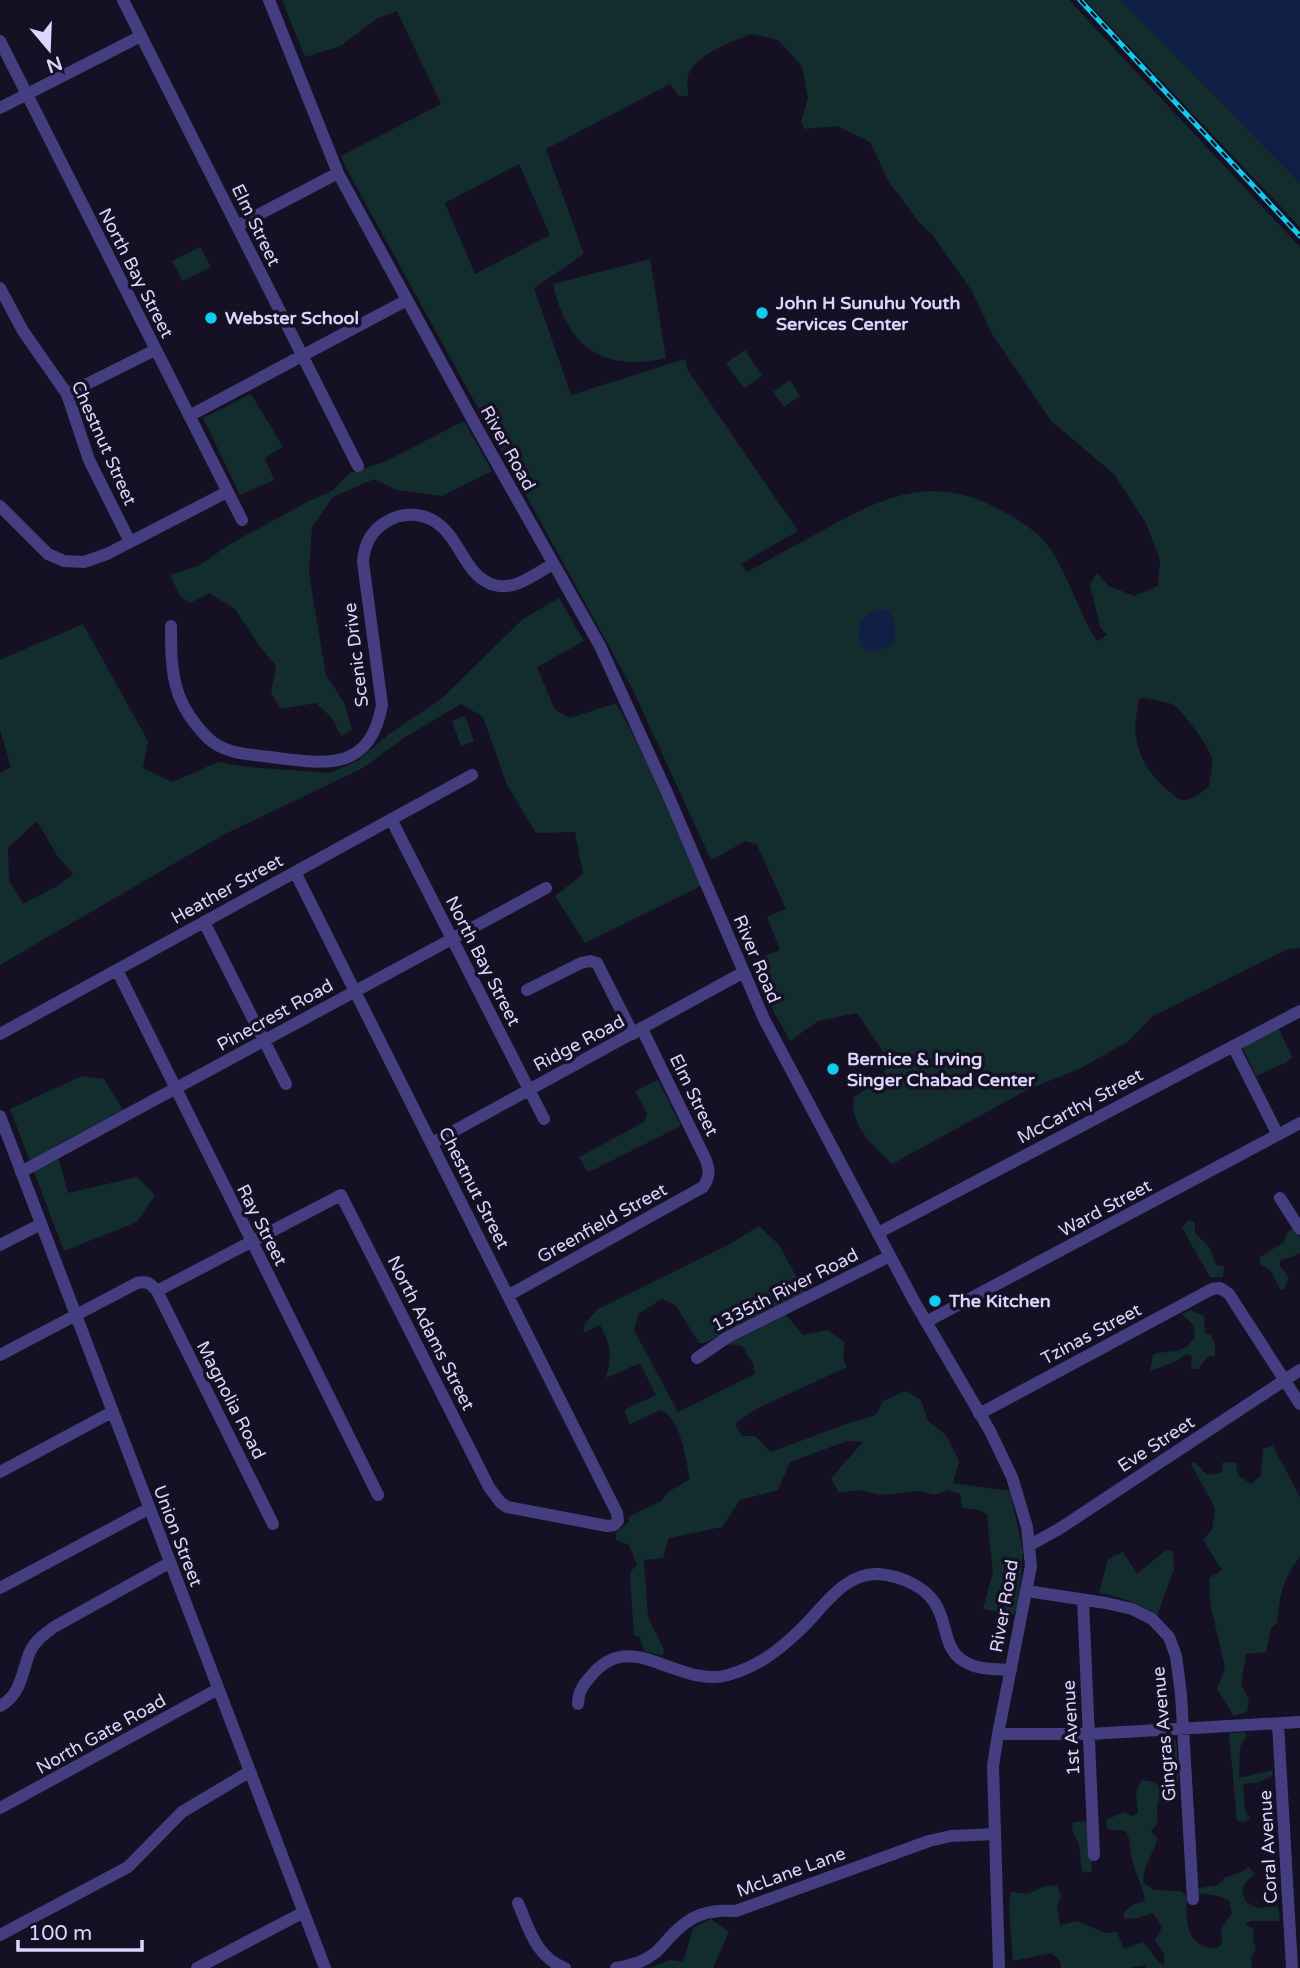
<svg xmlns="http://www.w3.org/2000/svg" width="1300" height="1968" viewBox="0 0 1300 1968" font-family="'Varela Round',sans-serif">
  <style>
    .green { fill: #132d2e; fill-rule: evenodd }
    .water { fill: #0f2044 }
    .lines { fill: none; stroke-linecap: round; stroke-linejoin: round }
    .minor { stroke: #443e80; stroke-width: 12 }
    .rail-casing { stroke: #0fcdef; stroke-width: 5 }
    .rail { stroke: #151024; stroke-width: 2.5; stroke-dasharray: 8; stroke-linecap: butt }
    .poi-dot { fill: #0fcdef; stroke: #151024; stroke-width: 2.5 }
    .labels { text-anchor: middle; stroke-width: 7; stroke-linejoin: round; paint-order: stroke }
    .street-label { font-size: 18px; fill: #dcd6fc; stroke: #151024 }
    .poi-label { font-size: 18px; font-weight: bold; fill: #dcd6fc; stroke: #151024; text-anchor: start }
  </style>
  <rect width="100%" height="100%" fill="#151024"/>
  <path class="green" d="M282,0H1069L1300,247V948L1288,949L1153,1016L1129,1041L1079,1069L1029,1089L892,1164C873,1146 849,1125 854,1097L884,1077L886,1056L857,1013L818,1021L790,1041L774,1012L753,960L780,950L767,917L786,909L757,845L746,841L711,860L633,690L345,166L341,156L441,104L397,11L376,19L341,46L305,57ZM752,34L778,40L802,66L808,98L801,122L805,129L837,126L870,142L889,182L918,221L932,234L972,291L992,334L1051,421L1114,474L1146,523L1160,560L1158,586L1134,596L1109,586L1097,573L1090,584L1100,627L1107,635L1097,641C1077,610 1067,569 1045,542C1031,527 1011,515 993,506C927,474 879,499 822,531C797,544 772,558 747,572L741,564L798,531L687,369L685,359L571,395L534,288L584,254L546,149L670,84L679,96H688C688,89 686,79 689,73C699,53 733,41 752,34ZM519,164L550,235L475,274L445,203ZM1144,698C1153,700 1163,701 1172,704C1181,708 1210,748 1212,758C1213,764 1210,779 1209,786C1202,792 1194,799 1185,800C1177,800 1176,797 1171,793C1154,779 1139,761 1136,737C1134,724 1137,712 1139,699Z
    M1085,0H1121L1300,183V227Z
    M200,247L211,267L183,281L172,261Z
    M650,259L666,358C603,373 566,346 553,284Z
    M745,350L762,376L744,388L726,363Z
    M790,380L800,396L784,407L773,392Z
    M251,394L283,447L265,458L274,480L240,495L203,418Z
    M464,421L492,471L442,496L396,490L374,479L333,497L312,527L309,574L326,675L345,704L352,730L341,736L332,718L316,703L281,709L271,693L276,666L258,644L235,609L209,593L190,603L180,596L170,575L200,565L230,544L309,501L332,491L350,473L384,462Z
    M559,598L584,641L537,667L555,710L570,718L616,703L641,750L701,886L585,943L555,896L583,874L575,832L536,833L507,785L483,717L461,704L405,737L363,768L223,835L0,965V773L11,767L0,730V660L83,624L148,741L143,768L172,782L218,762L248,767L330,773L359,760L389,734L440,700L523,619ZM37,821L58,857L73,874L59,885L23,904L9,880L8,848Z
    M465,716L474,741L461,746L452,721Z
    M1278,1027L1292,1057L1285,1063L1256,1076L1243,1049L1247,1044Z
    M82,1076L104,1079L123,1110L55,1146L68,1193L137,1177L155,1195L137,1222L64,1251L10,1109Z
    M658,1080L681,1126L593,1170L587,1171L579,1157L644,1122L647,1113L635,1091Z
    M1189,1220L1195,1222V1233L1210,1248L1216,1265L1224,1266L1223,1277H1210L1182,1228Z
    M759,1226L779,1245L807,1296L704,1343H699L676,1306L662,1299L638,1314L634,1330L678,1412L755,1374L753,1363L742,1346L728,1344L786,1315L803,1335L827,1330L845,1342L843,1359L847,1367L756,1409L735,1424L742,1436H755L770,1452C806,1440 840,1424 876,1415L883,1401L905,1391L921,1400L928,1421L946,1435L959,1461L953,1483L1010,1491L1023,1551L1018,1606L1013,1615L983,1609L993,1572L987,1515L980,1510L962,1508L960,1494L948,1490L934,1495L919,1491L881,1495L859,1490L839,1493L831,1478L863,1442L847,1441L790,1462L778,1490L740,1500L722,1527L669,1538L663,1558L644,1560L648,1617L664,1649L663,1656L644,1651L640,1637L634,1636L630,1579L631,1571L637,1565L629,1545L616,1540V1532L629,1522L628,1517L661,1501L668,1492L690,1479C685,1457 682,1421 661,1410L630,1424L624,1410L656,1395L640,1363L606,1378C612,1356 611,1345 600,1325L583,1333L585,1323L598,1309L730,1244Z
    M1294,1228L1300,1238V1253L1289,1258L1280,1260V1266L1289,1278L1284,1290L1280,1289L1271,1271L1259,1263L1260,1257L1284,1242L1288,1232Z
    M1190,1310L1204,1316L1205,1333L1211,1335L1215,1345V1356H1208L1198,1369H1191L1192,1356L1186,1354L1177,1361L1150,1371L1153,1355C1171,1348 1182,1357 1195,1337L1193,1325L1182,1314Z
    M1273,1446L1300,1497V1557C1282,1579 1280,1596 1277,1623L1271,1628L1266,1652L1246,1654L1241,1684L1249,1700L1247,1712L1234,1716L1217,1689L1225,1668L1210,1603L1209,1578L1222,1570L1203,1540L1212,1530L1215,1508L1191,1464L1195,1462L1207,1475L1221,1473L1223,1462L1236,1463L1238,1475L1251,1484L1261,1476L1263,1449Z
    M1166,1550L1173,1551L1174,1569L1157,1616C1139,1603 1121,1597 1099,1593L1108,1559L1123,1552L1137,1574Z
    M1245,1732L1247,1736L1240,1747L1239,1778L1273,1770L1272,1776L1260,1782L1243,1784L1245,1811L1250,1818L1245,1822L1237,1821L1229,1733Z
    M1167,1740H1176L1179,1781C1159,1796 1155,1798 1158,1823L1151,1831L1157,1838C1154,1855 1144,1862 1143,1882L1154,1890L1181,1891L1187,1896C1185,1922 1186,1948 1217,1948L1222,1944L1221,1929L1232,1913L1229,1901L1218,1896L1199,1893V1888L1217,1885L1226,1877L1239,1873L1249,1867L1255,1874L1245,1883L1242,1891L1246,1902L1257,1908L1278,1906L1280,1921H1249L1246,1925L1254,1930L1253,1940L1256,1950L1251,1957L1252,1968H1146L1145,1965L1130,1968H1061L1060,1961L1052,1953L1013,1961L1009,1909L1011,1892L1028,1894L1042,1887L1057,1885L1061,1896L1057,1907L1060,1925L1078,1921L1105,1933L1117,1932L1124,1949L1142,1942C1150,1948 1155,1961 1164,1965V1953L1155,1941L1162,1927L1153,1913L1138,1918L1125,1919L1123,1913L1134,1904L1145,1901C1143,1885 1134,1872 1132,1858C1130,1846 1131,1843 1126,1831L1107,1829L1106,1820L1124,1812L1131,1816L1138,1813L1136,1792L1142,1780L1154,1782L1159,1786L1168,1783L1170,1773L1167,1762L1170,1757Z
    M1085,1821L1090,1828L1092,1871L1087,1873L1082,1871L1079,1844L1072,1830L1073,1822Z
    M711,1919L729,1932L713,1968H649L670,1960L683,1962L693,1928Z"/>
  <path class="water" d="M1121,0H1300V183Z
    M876,610H887C896,620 897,632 893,644L878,651H866C857,641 858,632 861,620Z"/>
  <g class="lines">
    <path class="minor" d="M123,0L358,466
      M269,0L338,173L477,428L600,646L668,795L764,1019L914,1301L990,1431L1012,1477L1027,1527L1031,1566L998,1734L993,1766L999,1968
      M0,41L242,520
      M0,108L141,36
      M237,226L338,173
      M0,288L23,331L67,394L89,460L130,542
      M67,394L155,350
      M189,416L407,300
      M0,506L48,554L64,561L84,562L107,554L227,492
      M171,626C171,673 172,703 209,739C225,754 249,754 270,757C324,764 370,773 382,705L363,562C364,545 371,531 386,522C395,516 406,514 417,515C460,521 459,575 494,585C515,591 535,574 553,564
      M391,819L544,1119
      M204,922L286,1084
      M117,970L378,1495
      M527,990L581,963L590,961L597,963L633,1034
      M0,1034L472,775
      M1233,1046L1278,1135
      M0,1116L325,1968
      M432,1143L744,972
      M21,1172L546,888
      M1280,1198L1300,1229
      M878,1233L1300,1011
      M0,1245L41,1224
      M157,1291L273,1524
      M509,1295L703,1187C710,1177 710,1170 705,1158L642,1029
      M926,1322L1300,1123
      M0,1355L137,1283C148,1281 150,1283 157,1291L341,1195L489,1487L500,1502L507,1507L607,1526L614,1525L618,1521L617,1513L295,872
      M697,1358L728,1337L890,1256
      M979,1414L1212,1289L1220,1288L1229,1294L1300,1404
      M0,1472L112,1412
      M1030,1545L1059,1529L1300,1370
      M0,1588L148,1509
      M1027,1591L1106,1603L1132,1609L1152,1619L1169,1637L1176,1656L1181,1694L1193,1899
      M1083,1600L1094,1855
      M578,1704C578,1692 583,1685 591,1676C632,1626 677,1689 728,1675C757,1667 778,1651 799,1631C822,1610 843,1572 879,1574C902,1576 930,1588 939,1611C948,1631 945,1654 969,1664C981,1670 998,1669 1011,1670
      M0,1706C20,1695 21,1677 28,1657C32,1643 43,1635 54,1627L169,1563
      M1278,1724L1292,1968
      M998,1734H1089L1300,1722
      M0,1808L218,1689
      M518,1903C529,1929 536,1957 565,1968
      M0,1935L128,1867L182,1812L249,1772
      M197,1968L304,1912
      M616,1968C629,1966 642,1963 652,1955C660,1950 665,1942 672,1935C691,1915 708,1909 736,1911L929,1841L951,1836L994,1834"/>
    <g class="rail-casing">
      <path id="rail" d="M1080,0L1300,236"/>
    </g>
    <use href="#rail" class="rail"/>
  </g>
  <g class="poi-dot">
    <circle cx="762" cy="313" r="7"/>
    <circle cx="211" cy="318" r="7"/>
    <circle cx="833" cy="1069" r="7"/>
    <circle cx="935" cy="1301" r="7"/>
  </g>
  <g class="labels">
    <g class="street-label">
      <text transform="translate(256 225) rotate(64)" y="6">Elm Street</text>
      <text transform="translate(136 273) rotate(63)" y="6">North Bay Street</text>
      <text transform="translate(104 443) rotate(66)" y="6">Chestnut Street</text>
      <text transform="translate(508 448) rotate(61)" y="6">River Road</text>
      <text transform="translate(356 655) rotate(-97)" y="6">Scenic Drive</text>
      <text transform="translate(227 889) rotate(-29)" y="6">Heather Street</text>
      <text transform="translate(757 959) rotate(67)" y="6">River Road</text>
      <text transform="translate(483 961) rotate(63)" y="6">North Bay Street</text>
      <text transform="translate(275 1015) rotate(-29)" y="6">Pinecrest Road</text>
      <text transform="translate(579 1043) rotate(-28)" y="6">Ridge Road</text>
      <text transform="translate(694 1095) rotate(64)" y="6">Elm Street</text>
      <text transform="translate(1080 1106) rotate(-28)" y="6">McCarthy Street</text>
      <text transform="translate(474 1188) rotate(63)" y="6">Chestnut Street</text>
      <text transform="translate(1105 1208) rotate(-28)" y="6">Ward Street</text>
      <text transform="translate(602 1223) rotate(-29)" y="6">Greenfield Street</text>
      <text transform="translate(262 1225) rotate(63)" y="6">Ray Street</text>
      <text transform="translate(785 1290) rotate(-27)" y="6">1335th River Road</text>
      <text transform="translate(431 1333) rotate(63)" y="6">North Adams Street</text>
      <text transform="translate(1091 1334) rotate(-28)" y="6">Tzinas Street</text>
      <text transform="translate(231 1400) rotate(63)" y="6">Magnolia Road</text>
      <text transform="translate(1156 1444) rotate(-33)" y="6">Eve Street</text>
      <text transform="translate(178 1536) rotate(69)" y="6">Union Street</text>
      <text transform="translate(1004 1606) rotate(-80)" y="6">River Road</text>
      <text transform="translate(1071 1728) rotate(-93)" y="6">1st Avenue</text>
      <text transform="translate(101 1734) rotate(-29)" y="6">North Gate Road</text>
      <text transform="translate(1164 1734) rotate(-95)" y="6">Gingras Avenue</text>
      <text transform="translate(1268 1847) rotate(-93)" y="6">Coral Avenue</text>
      <text transform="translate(791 1872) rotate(-20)" y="6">McLane Lane</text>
    </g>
    <g class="poi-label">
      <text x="776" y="309">John H Sunuhu Youth<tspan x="776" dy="21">Services Center</tspan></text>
      <text x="225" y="324">Webster School</text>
      <text x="847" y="1065">Bernice &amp; Irving<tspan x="847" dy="21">Singer Chabad Center</tspan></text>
      <text x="949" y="1307">The Kitchen</text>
    </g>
  </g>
  <g transform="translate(49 49) rotate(161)" stroke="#151024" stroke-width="5" paint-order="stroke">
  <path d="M0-5L12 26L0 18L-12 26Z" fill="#dcd6fc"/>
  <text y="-10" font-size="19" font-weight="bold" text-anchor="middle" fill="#dcd6fc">N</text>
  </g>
  <path d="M18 1940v10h124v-10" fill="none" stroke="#dcd6fc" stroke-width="3.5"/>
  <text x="28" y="1940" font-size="21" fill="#dcd6fc" stroke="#151024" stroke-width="5" paint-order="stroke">100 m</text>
</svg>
